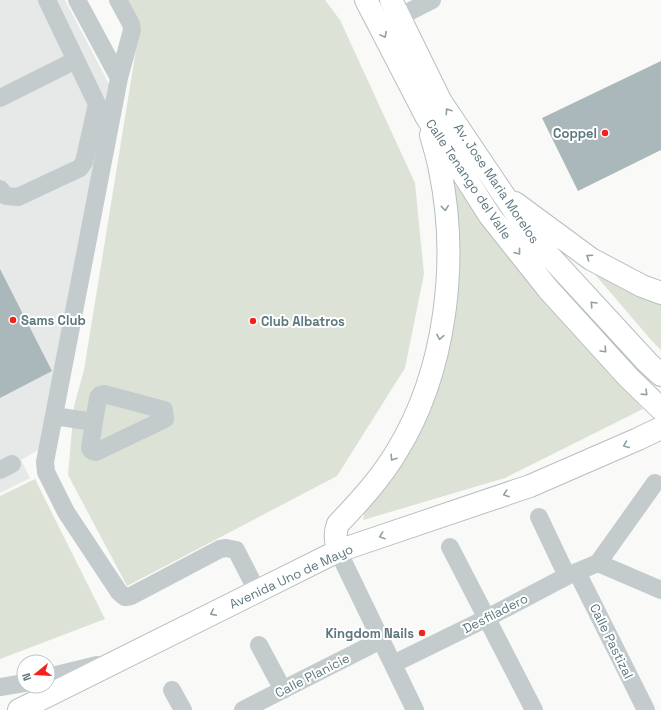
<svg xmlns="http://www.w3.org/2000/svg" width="661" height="710" viewBox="0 0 661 710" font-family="'Space Grotesk',sans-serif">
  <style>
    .built { fill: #e7e9e8 }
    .green { fill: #dde2d7 }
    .building { fill: #aab8bc }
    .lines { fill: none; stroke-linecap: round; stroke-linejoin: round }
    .major-casing { stroke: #b7bfc1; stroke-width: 24 }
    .minor { stroke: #c4cbcd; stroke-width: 18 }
    .major { stroke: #fff; stroke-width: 22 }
    .oneway { stroke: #8ea0a5 }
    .poi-dot { fill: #f6201b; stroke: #fff; stroke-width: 1.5 }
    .labels { text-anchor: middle; stroke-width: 4; stroke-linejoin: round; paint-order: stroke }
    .poi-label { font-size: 13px; font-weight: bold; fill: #5d777f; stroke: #fff; text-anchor: end }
    .street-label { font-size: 13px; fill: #5d777f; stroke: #fff }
  </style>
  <rect width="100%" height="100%" fill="#f9f9f7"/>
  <path class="built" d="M0,0H65L110,86L40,449L21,460L30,478L0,493Z"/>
  <path class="green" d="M124,0H325L340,20L415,183L424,274L405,368L337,476L127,586L68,475L74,406L84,370L139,31Z
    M450,178L540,296L643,409L505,478L363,520L367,501L425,414Z
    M581,258L661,298V350L652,341Z
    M35,479L105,619L0,659V496Z"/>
  <path class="building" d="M661,61V150L578,191L542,118Z
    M0,269L52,371L0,398Z"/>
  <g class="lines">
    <g class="major-casing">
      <path id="major" d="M366,0L426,116L490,216L548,289L628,377L661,409
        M391,0L441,102L532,237L648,363L661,375
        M515,203L591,259L642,286L661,293
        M338,551C336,541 334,534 338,524C360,501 381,478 397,451C446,371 459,261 440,170C438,158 434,146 431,135
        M19,710L338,551L530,486L638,439L661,428"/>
    </g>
    <path class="minor" d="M77,0L119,78L45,462L46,472L66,512L119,592L125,597L131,596L220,549L226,548L236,550L257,591
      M118,0L131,24L132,30L119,78
      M399,17L432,0
      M0,98L76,60
      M0,189L6,196L18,197L80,168L84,162L97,104L47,0
      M54,416L94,422L98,398L100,395L104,394L164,410L165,419L96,452L92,451L90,448L94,422
      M0,470L12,464
      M539,517L567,576
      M450,547L534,710
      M338,551L415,710
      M598,563L661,590
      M577,572L646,710
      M259,645L283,690
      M393,664L487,618L567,576L598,563L655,483
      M48,677L97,665
      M0,687L24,683
      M172,690L183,710
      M243,710L381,640"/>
    <use href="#major" class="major"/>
  </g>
  <defs><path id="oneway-chevron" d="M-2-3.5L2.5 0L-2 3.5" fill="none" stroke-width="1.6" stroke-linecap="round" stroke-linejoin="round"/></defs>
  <g class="oneway">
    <use href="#oneway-chevron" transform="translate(384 35) rotate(62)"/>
    <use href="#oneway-chevron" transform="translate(448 111) rotate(-124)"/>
    <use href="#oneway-chevron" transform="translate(445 208) rotate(84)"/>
    <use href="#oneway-chevron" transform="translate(518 252) rotate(52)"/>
    <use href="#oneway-chevron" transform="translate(589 257) rotate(-146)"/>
    <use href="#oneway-chevron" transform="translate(593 304) rotate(-133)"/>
    <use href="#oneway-chevron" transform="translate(440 337) rotate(100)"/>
    <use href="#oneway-chevron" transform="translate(604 350) rotate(47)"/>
    <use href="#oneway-chevron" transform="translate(645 393) rotate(44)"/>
    <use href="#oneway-chevron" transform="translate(626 445) rotate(157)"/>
    <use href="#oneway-chevron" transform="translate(393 458) rotate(123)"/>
    <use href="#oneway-chevron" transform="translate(506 494) rotate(161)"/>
    <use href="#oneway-chevron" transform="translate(382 536) rotate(161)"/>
    <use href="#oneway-chevron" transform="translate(213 613) rotate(154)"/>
  </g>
  <g class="poi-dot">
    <circle cx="605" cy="133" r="4"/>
    <circle cx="13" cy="320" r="4"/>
    <circle cx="253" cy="321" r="4"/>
    <circle cx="422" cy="633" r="4"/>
  </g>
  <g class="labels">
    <g class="poi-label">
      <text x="597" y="138">Coppel</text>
      <text x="21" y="325" text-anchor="start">Sams Club</text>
      <text x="261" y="326" text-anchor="start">Club Albatros</text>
      <text x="414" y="638">Kingdom Nails</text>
    </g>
    <g class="street-label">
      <text transform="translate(469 179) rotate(56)" y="5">Calle Tenango del Valle</text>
      <text transform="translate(497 183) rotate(56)" y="5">Av. Jose Maria Morelos</text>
      <text transform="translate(291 576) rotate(-25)" y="5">Avenida Uno de Mayo</text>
      <text transform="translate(495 613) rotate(-27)" y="5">Desfiladero</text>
      <text transform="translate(612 641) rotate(64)" y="5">Calle Pastizal</text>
      <text transform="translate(312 675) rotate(-27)" y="5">Calle Planicie</text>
    </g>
  </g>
  <g transform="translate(36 674) rotate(252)"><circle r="19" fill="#ffffff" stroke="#bec9cc"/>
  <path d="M0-3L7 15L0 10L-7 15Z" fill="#f6201b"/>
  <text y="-6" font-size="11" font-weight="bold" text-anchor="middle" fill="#5d777f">N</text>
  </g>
</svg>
